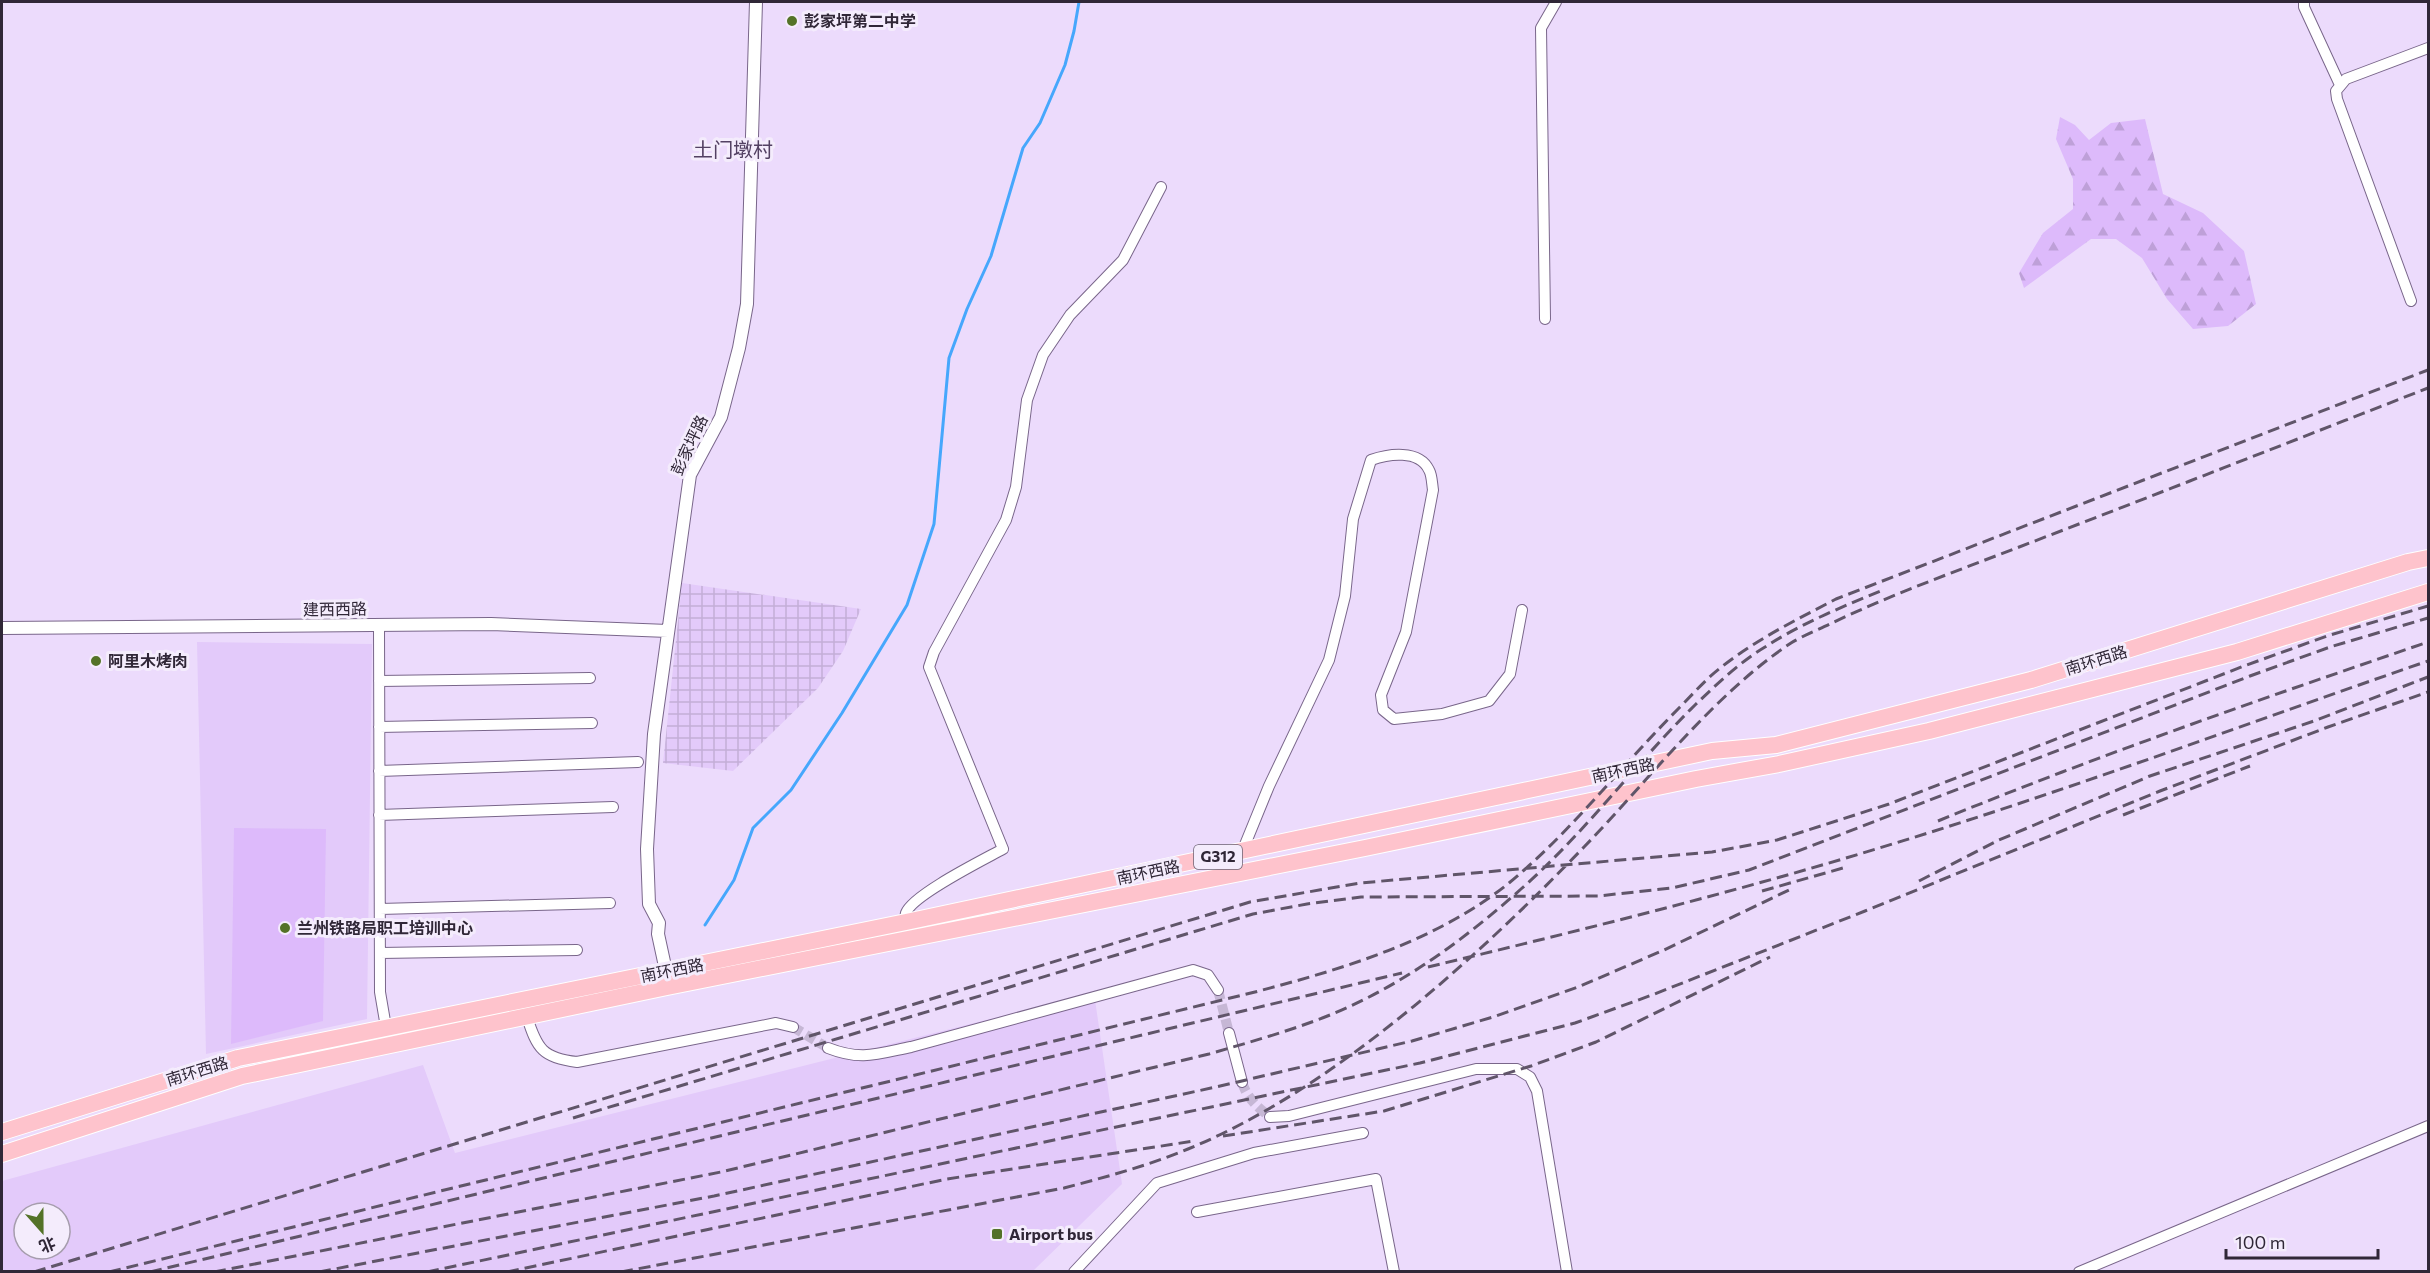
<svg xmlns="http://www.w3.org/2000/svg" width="2430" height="1273" viewBox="0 0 2430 1273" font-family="Commissioner,'Noto Sans SC',sans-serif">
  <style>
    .built { fill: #e3cafa; fill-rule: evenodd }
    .industrial { fill: url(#industrial-grid) }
    .forest { fill: url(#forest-firs) }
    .park { fill: #ddbafb }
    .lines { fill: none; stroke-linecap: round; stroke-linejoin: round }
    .stream { stroke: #46a7fc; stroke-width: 3 }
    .minor-tunnel { stroke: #c6b7d5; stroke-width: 10; stroke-dasharray: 10 5; stroke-linecap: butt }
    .minor-casing { stroke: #79668a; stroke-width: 12 }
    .tertiary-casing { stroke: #79668a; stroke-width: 14 }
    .trunk-casing { stroke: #fff; stroke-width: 18 }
    .minor { stroke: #fff; stroke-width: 10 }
    .tertiary { stroke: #fff; stroke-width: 12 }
    .trunk { stroke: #fec3cc; stroke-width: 16 }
    .rail { stroke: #605569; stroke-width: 3; stroke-dasharray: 12 6; stroke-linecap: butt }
    .poi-dot { fill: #547228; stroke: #f4ecfc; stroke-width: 2 }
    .labels { text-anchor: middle; stroke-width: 6; stroke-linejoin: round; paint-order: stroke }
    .shield { fill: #f4ecfc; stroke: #6b6272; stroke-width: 1.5 }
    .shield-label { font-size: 15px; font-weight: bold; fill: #302737 }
    .poi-label { font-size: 16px; font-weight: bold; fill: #302737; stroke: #f4ecfc; text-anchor: start }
    .street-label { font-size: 16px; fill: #302737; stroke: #f4ecfc }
    .quarter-label { font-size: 20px; fill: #534163; stroke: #f4ecfc }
  </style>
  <defs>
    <pattern id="industrial-grid" width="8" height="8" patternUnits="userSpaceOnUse" patternTransform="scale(1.5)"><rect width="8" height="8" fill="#e3cafa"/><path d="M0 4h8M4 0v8" fill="none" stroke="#c3aed7"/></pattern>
    <pattern id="forest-firs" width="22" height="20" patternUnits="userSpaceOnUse" patternTransform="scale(1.5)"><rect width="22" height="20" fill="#ddbafb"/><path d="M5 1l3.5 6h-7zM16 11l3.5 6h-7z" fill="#bea0d8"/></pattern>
  </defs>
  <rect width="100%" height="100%" fill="#ecdbfc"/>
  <path class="built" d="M197,642L372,644L367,1019L206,1054Z
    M1094,993L1122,1184L1033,1271L2,1272V1181L423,1065L455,1153ZM24,1213H60V1249H24Z"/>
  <path class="industrial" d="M682,583L861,609L843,651L818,688L733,771L663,763Z"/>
  <path class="forest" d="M2060,117L2075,125L2089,140L2111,123L2145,119L2163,194L2203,213L2244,251L2256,304L2228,326L2193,329L2167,299L2142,258L2116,239H2091L2024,288L2019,273L2043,233L2073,209V179L2056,139Z"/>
  <path class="park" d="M234,828L326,829L323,1021L231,1044Z"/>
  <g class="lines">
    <path class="stream" d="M705,925L734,880L753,828L791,790L842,713L907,605L934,524L949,358L967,309L991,256L1023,148L1040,123L1065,65L1074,31L1079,2"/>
    <path class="minor-tunnel" d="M1218,990L1229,1033
      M793,1027L828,1048
      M1242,1082C1247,1098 1257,1107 1270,1117"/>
    <g class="minor-casing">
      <path id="minor" d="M2304,2V7L2340,85
        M2411,301L2337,99L2336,91L2346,79L2428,48
        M1545,319L1541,28L1556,2
        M379,625L380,992L387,1033
        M379,681L590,678
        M379,727L592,723
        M379,771L638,762
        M379,815L613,807
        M1242,852L1269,786L1329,660L1345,596L1353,519L1371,460C1388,454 1419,449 1429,470C1432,475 1432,484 1433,490L1406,632L1381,695L1383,710L1394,719L1442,714L1489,701L1510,674L1522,610
        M380,909L610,903
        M906,922C906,919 905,916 906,913C912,895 985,859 1003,849L929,667L934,652L1006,520L1016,487L1027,400L1043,355L1070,315L1123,260L1161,187
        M380,953L577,950
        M527,1017C537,1049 543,1058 577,1062L776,1023L793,1027
        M1229,1033L1242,1082
        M828,1048C861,1061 877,1054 911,1047L1193,970L1208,975L1218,990
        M1270,1117L1289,1116L1476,1069H1517L1530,1077L1537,1091L1567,1272
        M1197,1212L1376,1179L1394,1272
        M1074,1272L1157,1183L1254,1153L1363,1133
        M2079,1272L2428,1126"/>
    </g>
    <g class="tertiary-casing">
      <path id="tertiary" d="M2,628L491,624L668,631
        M666,971L658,934L659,923L649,904L647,849L654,734L690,475L721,417L739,348L747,304L756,2"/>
    </g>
    <g class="trunk-casing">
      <path id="trunk" d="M2,1132L238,1058L906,922L1712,751L1776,745L2031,680L2408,562L2428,558
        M2,1154L242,1076L667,987L1365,848L1696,779L1779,764L1929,731L2237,652L2428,592"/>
    </g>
    <use href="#minor" class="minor"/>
    <use href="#tertiary" class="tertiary"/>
    <use href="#trunk" class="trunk"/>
    <path class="rail" d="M2123,815L2250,766
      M1938,821C2099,755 2264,698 2428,642
      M1919,881L1999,840L2150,776L2314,721L2428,677
      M1762,891L1843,868
      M1428,967C1578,931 1728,894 1876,849C2062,793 2245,724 2428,661
      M573,1118L1253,914L1307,904L1361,897L1598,896L1672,888L1749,870L2250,676L2330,647L2428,618
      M1223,1136L1384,1111L1531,1066L1596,1042L1770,957
      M34,1272L1250,902L1360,883L1712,852L1777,840L1889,804L2244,666L2327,636L2428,606
      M109,1272L1255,992C1343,969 1437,941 1509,883C1572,831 1622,765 1680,707C1693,694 1705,680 1719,669C1755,640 1796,620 1836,599L2428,370
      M150,1272L1402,973
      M214,1272L721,1172L1209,1054C1250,1042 1290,1031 1330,1015C1401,986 1464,940 1521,889C1585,833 1635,764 1695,705C1717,684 1740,662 1765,647C1800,624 1844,606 1883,590
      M319,1272L714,1196L1216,1087L1412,1041L1493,1017L1578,987L1664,950L1791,889
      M427,1272L1420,1063L1575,1023L1652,995L1865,911L2160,791L2328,727L2428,692
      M507,1272L947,1179L1194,1141
      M621,1272L1064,1188C1106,1177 1147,1166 1188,1149C1332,1090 1476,959 1584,847C1648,781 1714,694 1791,643C1804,635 1820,629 1834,622C1893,594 1954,572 2014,549C2152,496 2290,442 2428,388"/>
  </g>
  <g class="poi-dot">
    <circle cx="792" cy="21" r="6"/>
    <circle cx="96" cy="661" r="6"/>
    <circle cx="285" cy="928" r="6"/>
    <rect x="991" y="1228" width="12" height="12" rx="3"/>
  </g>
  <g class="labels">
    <rect class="shield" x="1194" y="845" width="48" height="24" rx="4.5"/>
    <g class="shield-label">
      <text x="1218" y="862">G312</text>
    </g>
    <g class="poi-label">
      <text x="804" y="27">彭家坪第二中学</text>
      <text x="108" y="667">阿里木烤肉</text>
      <text x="297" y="934">兰州铁路局职工培训中心</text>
      <text x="1009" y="1240">Airport bus</text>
    </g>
    <g class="street-label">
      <text transform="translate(689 445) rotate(-65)" y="6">彭家坪路</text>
      <text transform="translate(335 609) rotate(-1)" y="6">建西西路</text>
      <text transform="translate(2096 660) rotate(-17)" y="6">南环西路</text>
      <text transform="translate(1623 770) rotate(-12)" y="6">南环西路</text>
      <text transform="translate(1148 872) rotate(-12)" y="6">南环西路</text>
      <text transform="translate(672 970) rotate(-11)" y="6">南环西路</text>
      <text transform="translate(197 1071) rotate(-17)" y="6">南环西路</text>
    </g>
    <g class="quarter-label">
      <text x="733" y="157">土门墩村</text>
    </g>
  </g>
  <rect width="2430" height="1273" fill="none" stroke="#302737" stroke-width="6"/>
  <g transform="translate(42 1231) rotate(159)"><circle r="28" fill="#f4ecfc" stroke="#a69dad" stroke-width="1.5"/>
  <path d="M0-4.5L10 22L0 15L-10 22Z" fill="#547228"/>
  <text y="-9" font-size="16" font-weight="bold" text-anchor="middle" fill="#302737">北</text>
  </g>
  <path d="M2226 1249v9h152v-9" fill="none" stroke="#302737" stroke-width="3"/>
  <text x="2235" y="1249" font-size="18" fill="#302737" stroke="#f4ecfc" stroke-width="4.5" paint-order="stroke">100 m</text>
</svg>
